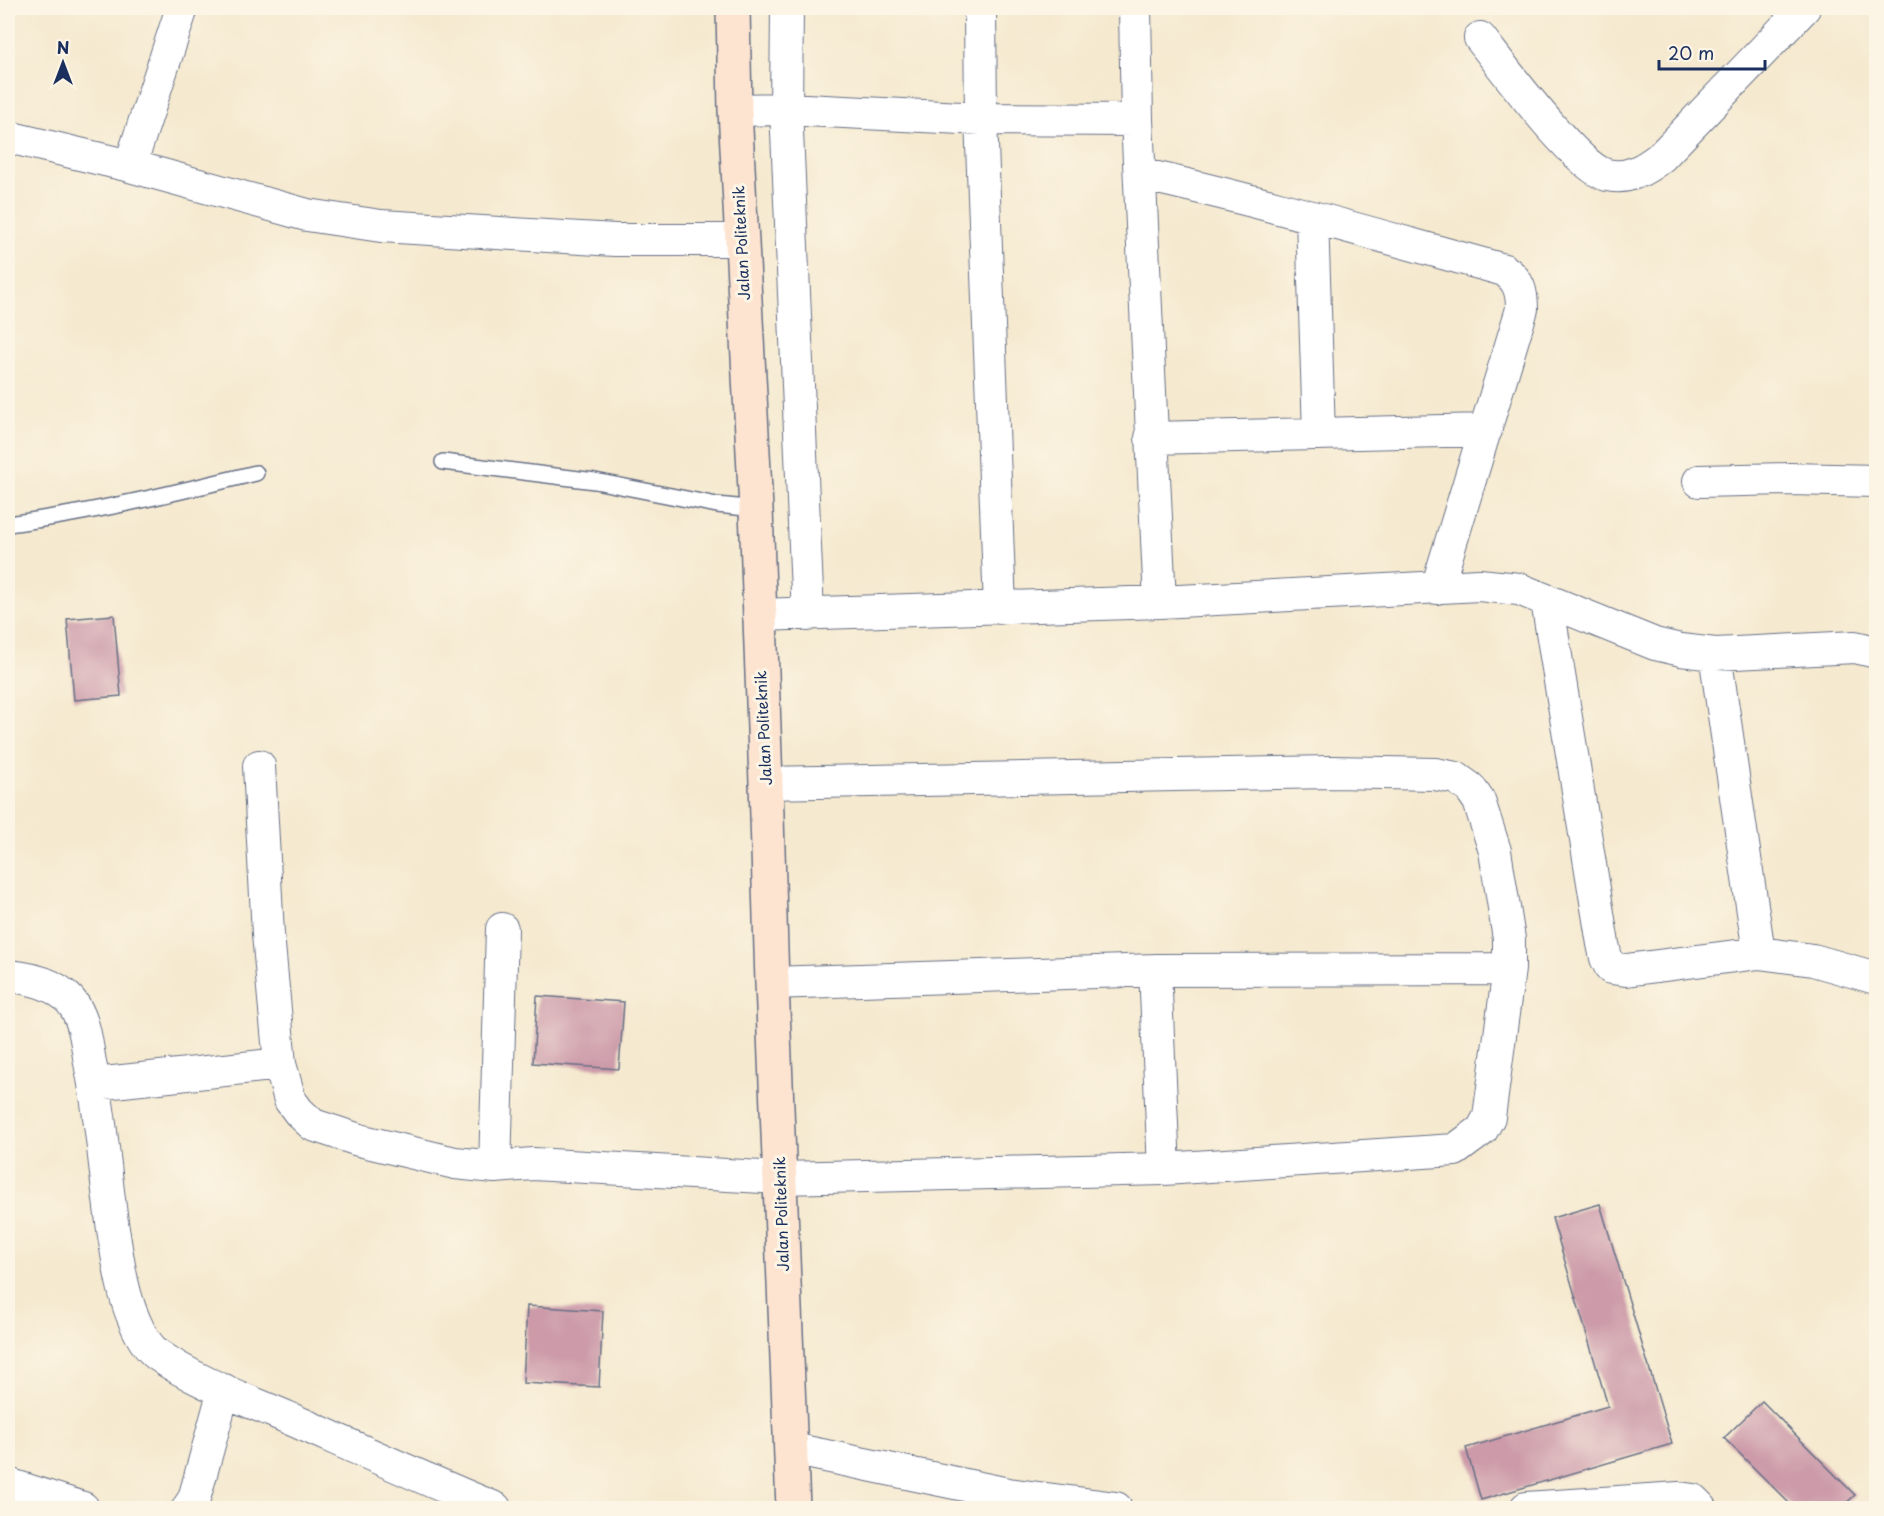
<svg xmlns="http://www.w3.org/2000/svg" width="1884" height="1516" viewBox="0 0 1884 1516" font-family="'Playpen Sans',sans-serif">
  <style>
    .building { fill: #cc9aa9 }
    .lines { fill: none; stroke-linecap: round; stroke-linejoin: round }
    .lane-casing { stroke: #677086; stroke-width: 18 }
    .street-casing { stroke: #677086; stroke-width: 34 }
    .secondary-casing { stroke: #677086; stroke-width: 36 }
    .lane { stroke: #fff; stroke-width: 15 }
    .street { stroke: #fff; stroke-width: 32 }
    .secondary { stroke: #fde4d1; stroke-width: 33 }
    .labels { text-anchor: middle; stroke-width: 6; stroke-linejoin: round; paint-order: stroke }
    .street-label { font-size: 15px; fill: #1b2f5e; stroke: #fcf5e5 }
  </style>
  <rect width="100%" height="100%" fill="#fcf5e5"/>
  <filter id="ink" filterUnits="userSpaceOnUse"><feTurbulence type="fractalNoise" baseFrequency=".0167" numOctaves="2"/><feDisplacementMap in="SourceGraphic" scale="12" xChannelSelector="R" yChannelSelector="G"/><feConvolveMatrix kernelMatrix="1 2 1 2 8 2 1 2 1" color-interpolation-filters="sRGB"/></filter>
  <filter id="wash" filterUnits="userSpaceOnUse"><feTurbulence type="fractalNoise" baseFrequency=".008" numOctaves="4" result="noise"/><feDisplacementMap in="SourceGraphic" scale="24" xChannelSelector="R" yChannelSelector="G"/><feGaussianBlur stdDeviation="1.35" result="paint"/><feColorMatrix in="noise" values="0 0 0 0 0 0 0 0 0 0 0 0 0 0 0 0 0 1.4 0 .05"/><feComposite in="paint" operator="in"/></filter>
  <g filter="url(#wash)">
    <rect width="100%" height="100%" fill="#f5e9cf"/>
    <g id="blocks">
      <path class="building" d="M114,615L121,696L74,700L67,619Z
        M537,996L624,1002L619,1069L533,1063Z
        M1600,1204L1672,1444L1481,1500L1466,1448L1608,1406L1552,1218Z
        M527,1306L603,1311L599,1387L523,1383Z
        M1762,1401L1855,1495L1841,1508H1794L1724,1438Z"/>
    </g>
  </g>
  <g filter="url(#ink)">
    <use href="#blocks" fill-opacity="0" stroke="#677086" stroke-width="1.5"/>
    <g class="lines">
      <g class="lane-casing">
        <path id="lane" d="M443,462L595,481L717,505L756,509
          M8,524C92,513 174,493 256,473"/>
      </g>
      <g class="street-casing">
        <path id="street" d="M787,8L786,109L808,615
          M980,8L981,119L1000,608
          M1135,8L1137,120L1160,602
          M1480,38C1502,66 1577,168 1607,175C1628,180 1646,169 1662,156L1804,8
          M735,110L786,109L981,119L1137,120
          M8,137L130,166L307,215L381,226L615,240H742
          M130,166L182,8
          M1140,174C1262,201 1383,237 1504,270C1519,280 1522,292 1522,309L1437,588
          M1312,217L1319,434
          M1151,438L1486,430
          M1699,481L1790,479L1876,481
          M1547,601L1603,944L1606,958L1611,968L1626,970L1759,953L1813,960L1876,978
          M759,615L1160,602L1479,585L1519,589L1655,644L1681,650L1715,654L1855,647L1876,652
          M1715,654L1759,953
          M259,766L268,934L280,1064L290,1100L299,1112L313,1125L359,1140L455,1163L495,1167L533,1164L781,1178L1164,1169L1455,1150L1482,1130L1489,1117L1509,969V939L1495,851L1479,801L1470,788L1456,778L1435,774L1332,772L766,783
          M1155,970L1164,1169
          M8,976C32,978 61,985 75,1007C86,1025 87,1048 91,1068C102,1121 105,1176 113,1229C118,1260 122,1293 135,1322C140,1334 147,1347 158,1355C194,1381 242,1398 284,1416C354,1447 424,1479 495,1508
          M772,983L1155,970L1509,969
          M95,1084L280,1064
          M495,1167L502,929
          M792,1449L1008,1494L1116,1508
          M8,1484L83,1508
          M188,1508L194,1499L224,1390
          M1526,1508L1679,1498L1693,1500L1701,1508"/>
      </g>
      <g class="secondary-casing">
        <path id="secondary" d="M733,8L735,110L756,509L766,783L772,983L793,1508"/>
      </g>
      <use href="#lane" class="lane"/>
      <use href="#street" class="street"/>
      <use href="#secondary" class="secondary"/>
    </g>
  </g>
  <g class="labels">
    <g class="street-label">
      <text transform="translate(742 243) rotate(-93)" y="5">Jalan Politeknik</text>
      <text transform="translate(764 728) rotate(-93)" y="5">Jalan Politeknik</text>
      <text transform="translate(782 1214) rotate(-92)" y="5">Jalan Politeknik</text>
    </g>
  </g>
  <rect width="1884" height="1516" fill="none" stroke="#fcf5e5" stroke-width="30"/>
  <g transform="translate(63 63)" stroke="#fcf5e5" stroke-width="4.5" paint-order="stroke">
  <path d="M0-4.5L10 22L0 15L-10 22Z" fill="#1b2f5e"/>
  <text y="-9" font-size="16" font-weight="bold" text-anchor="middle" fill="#1b2f5e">N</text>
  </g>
  <path d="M1659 60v9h106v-9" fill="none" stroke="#1b2f5e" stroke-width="3"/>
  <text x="1668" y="60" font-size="18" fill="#1b2f5e" stroke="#fcf5e5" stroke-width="4.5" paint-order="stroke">20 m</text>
</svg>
